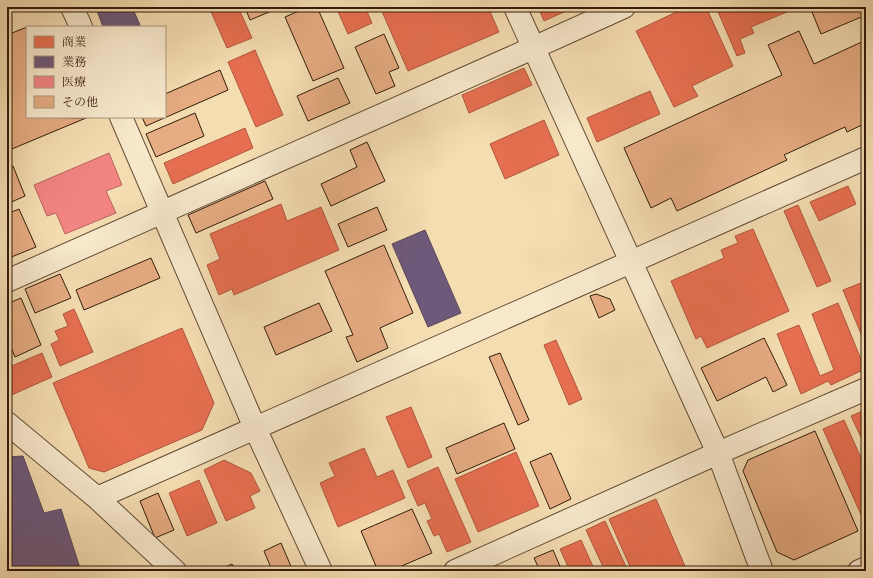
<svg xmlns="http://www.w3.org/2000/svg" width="873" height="578" viewBox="0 0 873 578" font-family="'IM FELL DW Pica','Noto Serif JP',serif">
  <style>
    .shops { fill: #e76f51; stroke: #b1563c }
    .offices { fill: #6d597a; stroke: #5b4759 }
    .health { fill: #f28482; stroke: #b8655f }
    .building { fill: #e6ac82; stroke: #321c0c }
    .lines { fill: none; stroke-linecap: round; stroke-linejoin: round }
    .street-casing { stroke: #634c36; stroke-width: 24 }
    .street { stroke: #f8e9cd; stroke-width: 22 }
  </style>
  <rect width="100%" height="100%" fill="#f5ddb2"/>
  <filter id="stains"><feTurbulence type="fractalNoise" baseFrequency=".005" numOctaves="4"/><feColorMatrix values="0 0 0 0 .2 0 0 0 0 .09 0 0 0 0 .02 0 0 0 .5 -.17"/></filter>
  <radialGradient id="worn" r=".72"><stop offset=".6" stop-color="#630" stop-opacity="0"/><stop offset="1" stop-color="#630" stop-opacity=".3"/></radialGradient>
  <path class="shops" d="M209,7H238L252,38L227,48Z
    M336,7H365L372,23L348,34Z
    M380,7H488L499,32L408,71Z
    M538,7H575L544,21Z
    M687,7H706L733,66L692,86L698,96L674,107L636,31Z
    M716,7H788L789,11L751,27L754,33L740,39L745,53L737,56Z
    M255,50L283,115L256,127L228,62Z
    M524,68L532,85L469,113L462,95Z
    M650,91L660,114L597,142L587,118Z
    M544,120L559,155L505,179L490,144Z
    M245,128L253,148L173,184L164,163Z
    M848,186L856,204L819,221L810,202Z
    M281,204L287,221L321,207L339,250L234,295L232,289L219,295L207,265L220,259L210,234Z
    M798,205L831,281L817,287L784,211Z
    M753,229L789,311L707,348L701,336L696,339L671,281L724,258L721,250L738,243L735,236Z
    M866,281V346L843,290Z
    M838,303L865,369L831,385L828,381L801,394L777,334L799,325L820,376L834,370L812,314Z
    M74,309L93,352L60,366L51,344L59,340L55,331L68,326L63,314Z
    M182,328L214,403L202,430L104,472L89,468L53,383Z
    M556,340L582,399L569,405L544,345Z
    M42,353L52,377L7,397V368Z
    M411,407L432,457L408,468L386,417Z
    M865,410L866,413V448L851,416Z
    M844,420L866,469V526L823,429Z
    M364,448L377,477L393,470L405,498L338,527L320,483L335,476L329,463Z
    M516,452L539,506L478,532L455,479Z
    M224,460L251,473L260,491L250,496L255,508L226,521L204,470Z
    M438,467L471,542L447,552L439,534L434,536L427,521L432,519L425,503L418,506L407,481Z
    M199,480L217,523L187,536L169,493Z
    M656,499L687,571H632L609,519Z
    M605,521L628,571H605L586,530Z
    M581,540L595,571H570L560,549Z"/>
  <path class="offices" d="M97,7H132L140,25L134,27H103L96,8Z
    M425,230L461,313L428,327L392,244Z
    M23,456L44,513L61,509L81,571H7V457Z"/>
  <path class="health" d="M109,153L122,185L106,191L116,213L65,234L56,213L47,216L34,185Z"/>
  <path class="building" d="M245,7H281L250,20Z
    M308,7H317L344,68L313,81L285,17Z
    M810,7H866V15L821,34Z
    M27,27V117L86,118L7,151V35Z
    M799,31L814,64L866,40V123L847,132L845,127L784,155L787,160L677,211L671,198L651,208L624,148L782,75L768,45Z
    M384,34L399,68L389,72L395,86L376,94L355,47Z
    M220,70L228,90L146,126L142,117H165V94Z
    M338,78L350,103L308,121L297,96Z
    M195,113L204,136L156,157L146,134Z
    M367,142L385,181L331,206L321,184L357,167L350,150Z
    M13,166L25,196L7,204V168Z
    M265,181L273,199L196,233L188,215Z
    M377,207L387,230L348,247L338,224Z
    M19,209L36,247L9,258L7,253V214Z
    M384,245L413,313L380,328L388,348L357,362L346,337L353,335L325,271Z
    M151,258L160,278L84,310L76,290Z
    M60,274L71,298L35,313L25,289Z
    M596,294L610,299L615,310L599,318L590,296Z
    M21,298L41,345L15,357L7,338V304Z
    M319,303L332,331L276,355L264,327Z
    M764,338L787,385L773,392L766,377L717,401L701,368Z
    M500,353L529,420L518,425L489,357Z
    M504,423L515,449L457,474L446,448Z
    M815,431L858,531L794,560L777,552L743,471L748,460Z
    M551,453L571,499L550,509L530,462Z
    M158,493L174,530L155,538L140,501Z
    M412,509L432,553L390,571H378L361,531Z
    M281,543L293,571H265L271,568L264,551Z
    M553,550L562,571H540L534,558Z
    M232,564L236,571H216Z"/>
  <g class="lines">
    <g class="street-casing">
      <path id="street" d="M72,7L81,27
        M515,7L718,453L762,571
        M121,117L255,428L321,571
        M7,281L533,48L624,7
        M7,423L97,498L175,571
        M97,498L866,158
        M455,571L718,453L866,389
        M859,571L866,568"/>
    </g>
    <use href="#street" class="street"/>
  </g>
  <rect width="873" height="578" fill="none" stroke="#f5ddb2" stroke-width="24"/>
  <rect x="8" y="8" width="857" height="562" fill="none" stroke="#321c0c" stroke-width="2"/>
  <rect x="12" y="12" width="849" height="554" fill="none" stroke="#321c0c"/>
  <rect x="26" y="26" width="140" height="92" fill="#f8e9cd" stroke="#a99780"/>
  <rect x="34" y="36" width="20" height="12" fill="#e76f51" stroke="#a99780"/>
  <text x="62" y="46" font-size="12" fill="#321c0c">商業</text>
  <rect x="34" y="56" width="20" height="12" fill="#6d597a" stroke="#a99780"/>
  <text x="62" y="66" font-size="12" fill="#321c0c">業務</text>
  <rect x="34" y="76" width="20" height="12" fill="#f28482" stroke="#a99780"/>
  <text x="62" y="86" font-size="12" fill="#321c0c">医療</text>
  <rect x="34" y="96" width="20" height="12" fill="#e6ac82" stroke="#a99780"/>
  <text x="62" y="106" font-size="12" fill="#321c0c">その他</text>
  <rect width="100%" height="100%" filter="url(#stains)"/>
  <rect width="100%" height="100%" fill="url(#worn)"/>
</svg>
